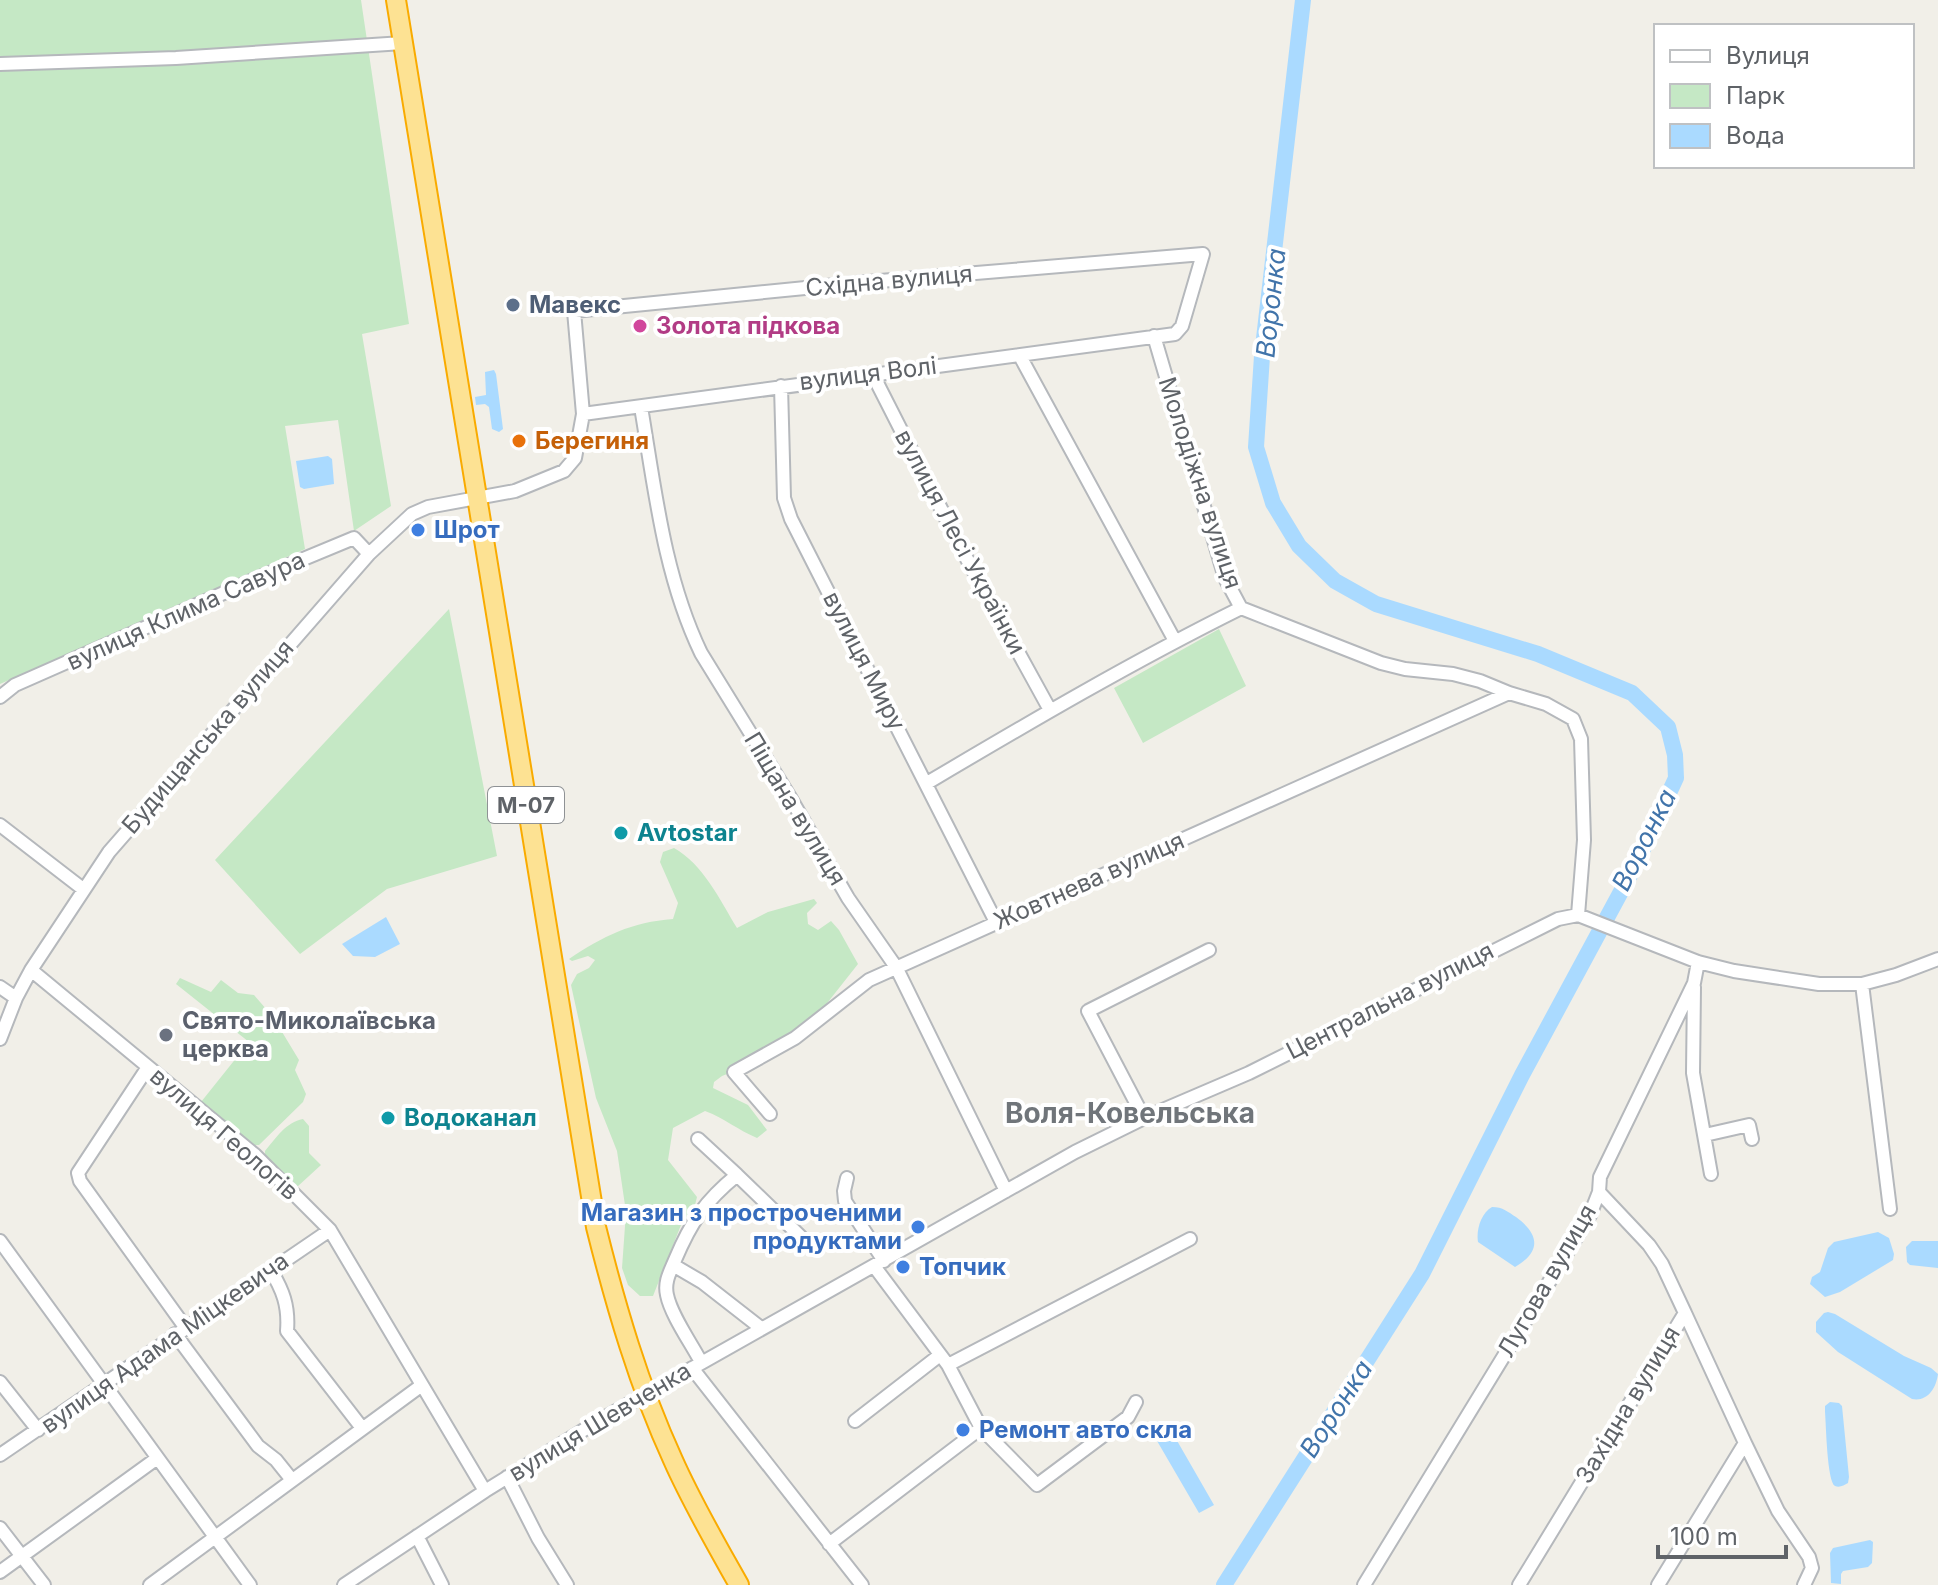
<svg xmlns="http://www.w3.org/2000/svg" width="1938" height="1585" viewBox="0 0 1938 1585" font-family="Inter,sans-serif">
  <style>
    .green { fill: #c5e8c5 }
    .water { fill: #aadaff }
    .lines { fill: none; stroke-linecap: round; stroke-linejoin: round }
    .river { stroke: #aadaff; stroke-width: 16 }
    .minor-casing { stroke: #b5b8bc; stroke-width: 16 }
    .highway-casing { stroke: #f9ab00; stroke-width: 22 }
    .minor { stroke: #fff; stroke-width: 12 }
    .highway { stroke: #fde293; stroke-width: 18 }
    .service-dot { fill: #5c6f8a; stroke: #fff; stroke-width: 3 }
    .hotel-dot { fill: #d1479c; stroke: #fff; stroke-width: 3 }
    .food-dot { fill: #e8710a; stroke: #fff; stroke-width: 3 }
    .shop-dot { fill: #3f7fe0; stroke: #fff; stroke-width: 3 }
    .culture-dot { fill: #0f9aa8; stroke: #fff; stroke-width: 3 }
    .worship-dot { fill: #6b7280; stroke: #fff; stroke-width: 3 }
    .labels { text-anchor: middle; stroke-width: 8; stroke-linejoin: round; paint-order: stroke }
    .shield { fill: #fff; stroke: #8f9295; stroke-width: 2 }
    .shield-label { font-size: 22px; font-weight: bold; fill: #5f6368 }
    .street-label { font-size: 24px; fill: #5f6368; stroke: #fff }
    .service-label { font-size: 24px; font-weight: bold; fill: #4e5e75; stroke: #fff; text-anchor: start }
    .hotel-label { font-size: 24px; font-weight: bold; fill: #b23c85; stroke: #fff; text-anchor: start }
    .food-label { font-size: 24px; font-weight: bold; fill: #c56008; stroke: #fff; text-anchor: start }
    .shop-label { font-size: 24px; font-weight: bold; fill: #366cbe; stroke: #fff; text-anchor: start }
    .culture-label { font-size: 24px; font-weight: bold; fill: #0d838f; stroke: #fff; text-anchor: start }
    .worship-label { font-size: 24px; font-weight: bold; fill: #5b616d; stroke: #fff; text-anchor: start }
    .water-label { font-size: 26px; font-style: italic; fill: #4174aa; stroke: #fff }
    .quarter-label { font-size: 28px; font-weight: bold; fill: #70757a; stroke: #fff }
  </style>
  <rect width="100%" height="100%" fill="#f1efe8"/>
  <path class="green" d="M0,0H361L409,324L362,334L391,506L354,531L338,420L285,426L305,549L0,684Z
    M449,609L497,856L387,889L300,954L215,860Z
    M1219,629L1246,686L1143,743L1114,688Z
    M674,848C703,864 720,900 737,928L768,912L814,899L817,903L807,913L808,924L818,930L831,921L839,930L858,964L813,1021L747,1066L722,1076L714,1082L713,1088L748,1105L767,1130L757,1138C738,1130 724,1118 705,1111L673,1128L668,1160L697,1197L695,1205L681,1225L653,1296H640L628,1285L622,1268L626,1212L617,1151L596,1098L571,985L577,974L589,968L595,960L588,956L572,961L569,959C603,936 632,922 673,919L678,903L660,862L663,852Z
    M180,978L211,992L221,980L238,993L254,995L273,1017L299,1060L295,1070L306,1094L303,1102L259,1145H249L201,1102L249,1042L176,984Z
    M303,1119L309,1126V1153L321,1165L297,1187L265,1157V1151C276,1138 286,1122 303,1119Z"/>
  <path class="water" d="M494,370L496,374L503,429L499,432L492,429L489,407L485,404L476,405L475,397L486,395L485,372Z
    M328,456L332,459L334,484L304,489L300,487L296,461Z
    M386,917L400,944L375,957L353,956L342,944Z
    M1492,1207C1503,1207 1508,1212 1516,1217C1539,1234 1542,1251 1515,1267L1478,1242C1476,1230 1481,1213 1492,1207Z
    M1878,1232L1889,1238L1894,1254L1893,1260L1840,1292L1825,1297L1810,1284L1812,1277L1820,1272L1828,1248L1834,1242Z
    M1912,1241H1938V1268L1910,1265L1907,1262L1906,1247Z
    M1828,1312L1835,1314L1904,1356L1931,1368L1938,1374C1936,1389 1927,1402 1912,1399L1838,1352L1816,1332V1322L1824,1313Z
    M1830,1402L1839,1403L1842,1406L1849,1477L1848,1483C1844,1485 1840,1488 1835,1486C1827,1482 1826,1423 1825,1412V1406Z
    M1168,1425L1214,1505L1199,1513L1153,1434Z
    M1870,1540L1873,1542L1872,1563L1868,1567L1843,1571L1841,1574V1584L1831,1583L1830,1553L1833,1548Z"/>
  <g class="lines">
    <path class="river" d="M1224,1585L1422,1274L1522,1075L1637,862L1676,778L1675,755L1668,727L1632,693L1538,654L1376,604L1335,581L1299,546L1273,503L1256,447L1262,356L1303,0"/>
    <g class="minor-casing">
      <path id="minor" d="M0,64L176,58L403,43
        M1154,336L1225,578L1241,608L1381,663L1405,669L1453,674L1480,681L1509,693L1546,704L1573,719L1581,739L1584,840L1578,915
        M1020,356L1175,641
        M872,373L962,550L1050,710
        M781,386L784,498L791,519L996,922
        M641,407C655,490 664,576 701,653L791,799L848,898L896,967L1006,1191
        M0,697L15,685L260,577L354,538L369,554
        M927,783C1030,722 1134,661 1241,608
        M0,825L83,889
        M31,970L255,1155L330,1230L485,1491
        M1862,984L1890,1209
        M0,987L16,998
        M1694,987L1693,1073L1711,1174
        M0,1039L16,998L31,970L109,852L369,554L412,514L428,507L515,491L564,471L575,458L583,414L574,311L856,283L1203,254L1182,326L1175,334L583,414
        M148,1067L78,1173L80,1181L185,1327
        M770,1114L734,1072L795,1038L869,980L1509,693
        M1144,1118L1088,1011L1209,950
        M1705,1135L1749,1125L1752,1139
        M698,1139L737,1175
        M847,1178L844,1191L845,1201L884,1261
        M0,1241L250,1585
        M673,1265L702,1282L761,1328
        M874,1266L948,1365L981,1428L1037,1485L1128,1417L1136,1402
        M270,1269C283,1290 289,1306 287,1331L362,1428
        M175,1334L258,1446L276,1460L292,1480
        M701,1362C691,1343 671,1315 667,1295C664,1282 670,1272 675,1260C691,1222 705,1201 737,1175L801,1237
        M948,1365L1190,1239
        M692,1368L862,1585
        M0,1382L38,1430
        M855,1421L940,1355
        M1745,1443L1778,1511L1809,1557L1812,1568L1804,1585
        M0,1455L330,1230
        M507,1477L538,1538L567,1585
        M0,1528L44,1585
        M417,1536L442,1585
        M829,1544L981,1428
        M0,1572L156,1459
        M150,1585L422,1385
        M344,1585L485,1491L595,1423L1075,1152L1144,1118L1249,1073L1558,919L1578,915L1698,962L1734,971L1819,984H1862L1896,975L1938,959
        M1364,1585L1590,1215L1599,1192L1600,1177L1694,983L1698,962
        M1519,1585L1685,1313L1662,1264L1649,1245L1599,1192
        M1658,1585L1745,1443L1685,1313"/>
    </g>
    <g class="highway-casing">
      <path id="highway" d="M396,0L596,1227C616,1307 639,1386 673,1460C692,1503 716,1544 739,1585"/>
    </g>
    <use href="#minor" class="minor"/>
    <use href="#highway" class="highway"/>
  </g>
  <circle class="service-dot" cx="513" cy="305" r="8"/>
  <circle class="hotel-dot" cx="640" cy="326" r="8"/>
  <circle class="food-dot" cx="519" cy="441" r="8"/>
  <g class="shop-dot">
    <circle cx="418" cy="530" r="8"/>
    <circle cx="918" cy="1227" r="8"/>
    <circle cx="903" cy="1267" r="8"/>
    <circle cx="963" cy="1430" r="8"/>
  </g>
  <g class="culture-dot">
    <circle cx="621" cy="833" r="8"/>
    <circle cx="388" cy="1118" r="8"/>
  </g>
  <circle class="worship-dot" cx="166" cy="1035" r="8"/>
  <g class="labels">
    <rect class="shield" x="488" y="787" width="76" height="36" rx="6"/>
    <g class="shield-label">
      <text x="526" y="813">М-07</text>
    </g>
    <g class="street-label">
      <text transform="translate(889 281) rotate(-5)" y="8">Східна вулиця</text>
      <text transform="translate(868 374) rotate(-7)" y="8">вулиця Волі</text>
      <text transform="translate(1200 483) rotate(72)" y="8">Молодіжна вулиця</text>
      <text transform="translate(960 542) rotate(62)" y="8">вулиця Лесі Українки</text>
      <text transform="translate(186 611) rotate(-24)" y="8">вулиця Клима Савура</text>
      <text transform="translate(864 661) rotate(63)" y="8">вулиця Миру</text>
      <text transform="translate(208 737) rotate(-49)" y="8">Будищанська вулиця</text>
      <text transform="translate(795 809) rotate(59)" y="8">Піщана вулиця</text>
      <text transform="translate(1089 881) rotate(-24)" y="8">Жовтнева вулиця</text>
      <text transform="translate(1390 1001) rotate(-27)" y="8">Центральна вулиця</text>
      <text transform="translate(224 1134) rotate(41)" y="8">вулиця Геологів</text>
      <text transform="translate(1547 1281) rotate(-60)" y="8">Лугова вулиця</text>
      <text transform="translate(165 1343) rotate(-35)" y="8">вулиця Адама Міцкевича</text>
      <text transform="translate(1628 1405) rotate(-59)" y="8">Західна вулиця</text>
      <text transform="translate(600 1422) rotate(-31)" y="8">вулиця Шевченка</text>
    </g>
    <g class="service-label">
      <text x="529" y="313">Мавекс</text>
    </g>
    <g class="hotel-label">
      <text x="656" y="334">Золота підкова</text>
    </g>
    <g class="food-label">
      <text x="535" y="449">Берегиня</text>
    </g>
    <g class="shop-label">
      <text x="434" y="538">Шрот</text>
      <text x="902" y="1221" text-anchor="end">Магазин з простроченими<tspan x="902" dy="28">продуктами</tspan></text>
      <text x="919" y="1275">Топчик</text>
      <text x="979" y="1438">Ремонт авто скла</text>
    </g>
    <g class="culture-label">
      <text x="637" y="841">Avtostar</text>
      <text x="404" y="1126">Водоканал</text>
    </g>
    <g class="worship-label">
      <text x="182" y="1029">Свято-Миколаївська<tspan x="182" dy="28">церква</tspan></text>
    </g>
    <g class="water-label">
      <text transform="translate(1271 303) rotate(-84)" y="9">Воронка</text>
      <text transform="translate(1644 840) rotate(-63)" y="9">Воронка</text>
      <text transform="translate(1336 1409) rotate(-57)" y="9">Воронка</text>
    </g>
    <g class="quarter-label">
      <text x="1130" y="1123">Воля-Ковельська</text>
    </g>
  </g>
  <rect x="1654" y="24" width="260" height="144" fill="#ffffff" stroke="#bfc1c3" stroke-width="2"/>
  <rect x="1670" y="50" width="40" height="12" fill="#ffffff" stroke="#bfc1c3" stroke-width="2"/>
  <text x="1726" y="64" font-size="24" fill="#5f6368">Вулиця</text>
  <rect x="1670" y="84" width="40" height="24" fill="#c5e8c5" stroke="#bfc1c3" stroke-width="2"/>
  <text x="1726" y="104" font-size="24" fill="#5f6368">Парк</text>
  <rect x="1670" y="124" width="40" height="24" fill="#aadaff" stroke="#bfc1c3" stroke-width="2"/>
  <text x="1726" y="144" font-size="24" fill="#5f6368">Вода</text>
  <path d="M1658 1545v12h128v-12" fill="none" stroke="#5f6368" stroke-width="4"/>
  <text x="1670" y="1545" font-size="24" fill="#5f6368" stroke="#ffffff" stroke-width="6" paint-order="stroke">100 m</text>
</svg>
